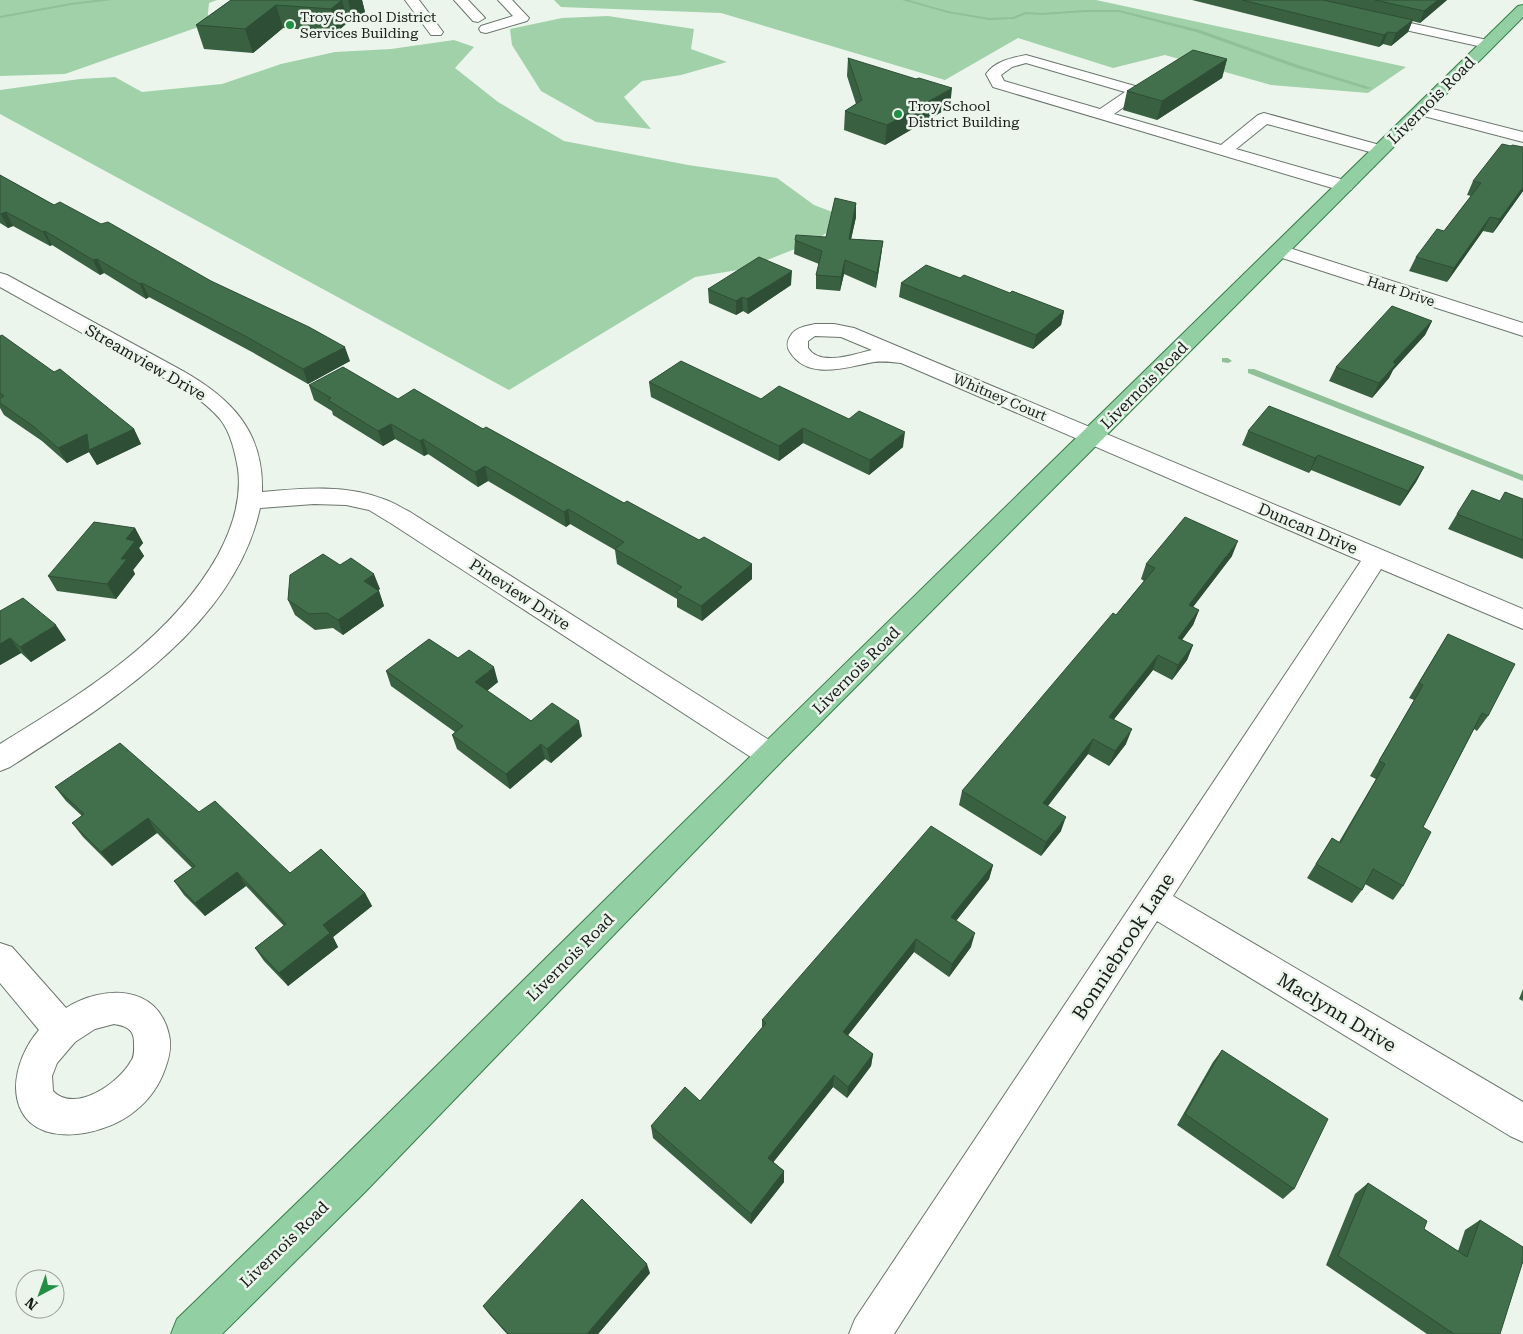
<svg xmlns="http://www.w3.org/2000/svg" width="1523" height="1334" viewBox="0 0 1523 1334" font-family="'Roboto Serif',serif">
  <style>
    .forest { fill: #a0d1a9 }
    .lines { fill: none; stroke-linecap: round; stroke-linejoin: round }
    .stream { fill: #8fc098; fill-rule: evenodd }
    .minor-casing { stroke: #6b756d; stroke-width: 2 }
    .major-casing { stroke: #397d4a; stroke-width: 2 }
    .minor { fill: #fff; fill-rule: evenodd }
    .major { fill: #92d0a3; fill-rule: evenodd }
    .wall { fill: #396041 }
    .shaded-wall { fill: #2e4e35 }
    .building { fill: #42704c; stroke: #2e4e35 }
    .poi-dot { fill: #228e46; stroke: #ebf5ec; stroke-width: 2 }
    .labels { text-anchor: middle; stroke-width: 5; stroke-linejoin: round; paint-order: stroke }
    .far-poi-label { font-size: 14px; fill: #191c19; stroke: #ebf5ec; text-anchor: start }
    .far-street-label { font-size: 14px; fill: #191c19; stroke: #ebf5ec }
    .street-label { font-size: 16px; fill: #191c19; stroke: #ebf5ec }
    .near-street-label { font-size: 19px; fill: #191c19; stroke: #ebf5ec }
  </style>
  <rect width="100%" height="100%" fill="#ebf5ec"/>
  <path class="forest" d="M0,0H217L209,3L207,24L65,74L0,76Z
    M554,0H1096L1406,67L1368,93L1271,85L1165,55L1113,68L1018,38L945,80L721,13L561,7Z
    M608,16L694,29L691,49L727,62L681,75L642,81L624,97L651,129L596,122L541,91L512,45L510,29L562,18Z
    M454,40L474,47L455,68L498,102L564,141L688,165L777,178L814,205L848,218L813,242L744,269L695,277L509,390L0,114V90L80,79L115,77L142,92L222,84L281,64L335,52L391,49Z"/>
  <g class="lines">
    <path class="stream" d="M96,0H112L71,5L0,18V16L71,3Z
      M902,0H909L948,11L989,18L1013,17L1025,12L1042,13L1085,10H1119L1200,30L1301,66L1372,88L1367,89L1297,68L1196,32L1119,12H1085L1042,15L1026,14L1014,19L989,20L948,13Z
      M1222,358H1228L1232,361L1228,363L1222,362Z
      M1248,369H1254L1523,475V481L1248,373Z"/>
    <g class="minor-casing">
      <path id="minor" d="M405,0H419L443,32L441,35H431Z
        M454,0H468L485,18L478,22L473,21Z
        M498,0H512L529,18L527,21L486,33L481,32L479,29L481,26L513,16Z
        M1374,15L1487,40L1494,44L1487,48L1369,22L1367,19Z
        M1026,55L1142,88L1145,91L1142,94L1114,114L1221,145L1258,115L1264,113L1387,147L1389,150L1387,153L1381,155L1267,124L1236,149L1351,182L1354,186L1351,190L1345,191L1339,190L993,87L986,74C995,61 1011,58 1026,55ZM1026,63L1125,92L1100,109L1004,81L1001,75L1012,67Z
        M1421,106L1523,132V142L1416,114L1413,111L1416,108Z
        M1280,245L1523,323V336L1273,255L1271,251L1273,247Z
        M0,273L7,275L181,370C231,398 264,431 262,492C303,488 347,484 386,500C394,503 402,508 410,512L780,747L785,755L780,763L770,767L760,763L392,524L369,510L346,505L314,504L260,508C234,628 106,705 10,767L0,771V744C81,694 170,641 218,555C232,529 242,499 238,469C235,452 231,433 220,419C197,392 162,378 132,361C88,336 44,312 0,287Z
        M815,324H834L854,328L1523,609V629L1381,569L1173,896L1523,1102V1142L1510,1136L1157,921L894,1334H849L855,1319L1361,561L901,363C892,362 883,361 874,362C847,367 808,381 790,352C786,346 787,341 791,335C796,327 807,326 815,324ZM815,336L841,337L872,350C854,354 820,367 808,348V341Z
        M0,943L12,947L66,1008C103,985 158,984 169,1035C172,1047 169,1058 165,1069C159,1086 149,1100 135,1111C100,1140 18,1152 16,1088C16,1067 26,1045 39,1030L0,983ZM114,1024C126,1026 134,1029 134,1042C134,1049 135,1056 131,1061C119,1083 75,1114 53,1091L52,1076L57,1063L75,1042L95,1029Z"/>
    </g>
    <g class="major-casing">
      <path id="major" d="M1523,5V17L780,763L365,1192L222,1334H171L177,1319L337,1164L760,747L1518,6Z"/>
    </g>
    <use href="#minor" class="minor"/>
    <use href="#major" class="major"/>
  </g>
  <path class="wall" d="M231,0H362L365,12L353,22H348L337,32L283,28L253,53L204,49L196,25Z
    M1192,0H1447L1420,23L1412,21L1408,32L1391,46L1383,44L1379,47Z
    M848,58L950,107L885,145L844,130L845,111L856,104L847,76Z
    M1227,59L1222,78L1157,120L1123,110L1127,91Z
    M0,175L54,205L211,281L350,361L308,384L252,352L149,297L146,299L104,273L100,275L52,245L50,246L13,226L8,228L0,223Z
    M1473,181L1523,191L1493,233L1483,231L1447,282L1409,271L1416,257L1444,231L1471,196L1467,195Z
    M856,203V217L851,239L883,241L881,256L876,288L844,274L840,291L816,289V275L819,264L794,254L795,240L826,237Z
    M901,283L1010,293L1064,311L1061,325L1033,349L899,297Z
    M791,285L748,314L743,311L736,315L709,303L708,289Z
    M1432,321L1425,335L1393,370L1389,378L1372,398L1329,381L1336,367Z
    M0,336L134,429L141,444L97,465L89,452L67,463L42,441L4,415L0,408Z
    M649,382L761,399L903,447L869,475L803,443L779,461L651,397Z
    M309,385L398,399L483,429L624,503L699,540L752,564V579L702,621L677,607V599L617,564L615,550L570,524L566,527L488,481L478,487L428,454L424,456L395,439L383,446L333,415L332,411L314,400Z
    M1248,431L1424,467L1416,482L1400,506L1311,470L1309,473L1242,445Z
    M1523,499V559L1448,529L1457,514L1499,501Z
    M135,528L143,543L139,548L144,556L133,570L135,574L116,599L57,591L48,576Z
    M1232,556L1193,607L1199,610L1193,625L1182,640L1193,645L1187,660L1172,680L1153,670L1114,719L1126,744L1109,766L1088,754L1048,806L1061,831L1041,856L959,805L962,791L1116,615L1144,581L1141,579L1146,564Z
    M340,565L380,589L378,590L379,591L384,606L343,635L333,628L315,630L295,615L288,600Z
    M0,611L66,640L31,662L21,653L0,665Z
    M1448,634L1488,716L1477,731L1474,729L1423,827L1403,886L1393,900L1365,884L1362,890L1352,903L1307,878L1332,838L1339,842L1376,779L1370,776L1414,700L1409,698Z
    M458,658L498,682L487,691L531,721L582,736L551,763L545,759L510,789L457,749L452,735L455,732L391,686L386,671Z
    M55,787L199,812L290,873L365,893L372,906L333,937L338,947L288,986L264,961L255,948L284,926L246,886L205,916L184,895L174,881L192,868L157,833L112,866L83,837L72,823L82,816L66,801Z
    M993,865L989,879L956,921L971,947L949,977L914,952L848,1035L873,1054L871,1066L847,1098L833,1087L773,1162L784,1171V1182L751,1224L653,1138L651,1126L700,1101L762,1028V1020Z
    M1523,989V1001L1519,999Z
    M1222,1050L1294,1189L1283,1199L1177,1125L1213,1062Z
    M1368,1183L1424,1229L1458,1251L1465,1230L1480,1220L1500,1334H1427L1326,1265L1355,1194Z
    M650,1273L598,1334H507L489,1314L483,1306Z"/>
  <path class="shaded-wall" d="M342,0L348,22L337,32L331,9Z
    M348,0H362L365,12L353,22Z
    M1438,0H1447L1420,23L1424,11Z
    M276,5L283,28L253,53L245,29Z
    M1413,20L1408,32L1391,46L1396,33Z
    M1388,32L1383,44L1379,47L1384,35Z
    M1227,59L1222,78L1157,120L1162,101Z
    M952,88L950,107L885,145L887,125Z
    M1523,187V191L1493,233L1500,219Z
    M856,203V217L848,253L849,239Z
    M6,212L13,226L8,228L1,214Z
    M1490,217L1483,231L1447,282L1454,268Z
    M45,231L52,245L50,246L43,232Z
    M883,241L881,256L876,288L877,273Z
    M97,259L104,273L100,275L93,260Z
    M845,260L844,274L840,291L841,277Z
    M792,271L791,285L748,314L747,299Z
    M142,283L149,297L146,299L140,284Z
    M742,297L743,311L736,315V301Z
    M1064,311L1061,325L1033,349L1036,335Z
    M1432,321L1425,335L1393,370L1389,378L1372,398L1379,383L1393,362Z
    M345,347L350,361L308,384L303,369Z
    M391,424L395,439L383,446L378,431Z
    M803,428V443L779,461V446Z
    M134,429L141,444L97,465L89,452L67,463L58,448L87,434Z
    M905,432L903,447L869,475L870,460Z
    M423,439L428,454L424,456L420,441Z
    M1318,455L1311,470L1309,473L1315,458Z
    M485,466L488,481L478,487L475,472Z
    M1424,467L1416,482L1400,506L1408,491Z
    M568,509L570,524L566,527L564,512Z
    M135,528L143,543L139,548L144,556L133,570L135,574L116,599L107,584L121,559L126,539Z
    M1238,541L1232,556L1183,620L1189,605Z
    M752,564V579L702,621L701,606Z
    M374,574L380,589L369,596L364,581Z
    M379,591L384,606L343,635L338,620Z
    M1199,610L1193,625L1172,653L1178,638Z
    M56,625L66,640L31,662L20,647Z
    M10,638L21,653L0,665V644Z
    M1193,645L1187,660L1172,680L1178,665Z
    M1158,655L1153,670L1104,732L1109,717Z
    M494,667L498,682L479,697L475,682Z
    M579,721L582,736L551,763L547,749Z
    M1132,729L1126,744L1109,766L1115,751Z
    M1093,739L1088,754L1039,817L1043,803Z
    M541,744L545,759L510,789L506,774Z
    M1066,817L1061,831L1041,856L1046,842Z
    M148,818L157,833L112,866L101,852Z
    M993,865L989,879L948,931L951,917Z
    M237,872L246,886L205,916L195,903Z
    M365,893L372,906L333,937L338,947L288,986L279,973L323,925Z
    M975,933L971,947L949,977L952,964Z
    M916,939L914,952L841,1044L843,1032Z
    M873,1054L871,1066L847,1098L848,1087Z
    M834,1075L833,1087L768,1169V1158Z
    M784,1171V1182L751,1224V1214Z
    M647,1264L650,1273L598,1334H587Z"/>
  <path class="building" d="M231,0H342L331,9L276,5L245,29L196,25Z
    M1242,0H1323L1413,20L1396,33L1388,32L1384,35Z
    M1375,0H1438L1424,11Z
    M1193,50L1227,59L1162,101L1127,91Z
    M848,58L916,79L919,78L952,88L887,125L845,111L862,100Z
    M1502,144L1511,146L1512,145L1523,147V187L1500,219L1490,217L1454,268L1416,257L1437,229L1444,231L1481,183L1473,181Z
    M0,175L54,205L60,202L101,224L108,222L211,281L309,327L345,347L303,369L247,337L142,283L140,284L97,259L93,260L45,231L43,232L6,212L1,214H0Z
    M835,198L856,203L849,239L883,241L877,273L845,260L841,277L816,275L822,251L795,240L796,235L826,237Z
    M759,257L792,271L747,299L742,297L736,301L708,289Z
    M926,265L960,278L964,275L1010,293L1012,291L1064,311L1036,335L901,283Z
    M1392,306L1432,321L1393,362L1396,364L1379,383L1336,367Z
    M2,335L54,372L60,369L134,429L89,450L87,434L58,448L33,426L0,403V398L4,396L0,393V336Z
    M681,361L761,399L779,386L849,419L859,411L905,432L870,460L803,428L779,446L649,382Z
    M343,367L398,399L414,389L483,429L486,427L624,503L627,501L699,540L704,537L752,564L701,606L676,592L682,587L615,549L624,542L568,509L564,512L485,466L475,472L423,439L420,441L391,424L378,431L328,400L331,398L309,385Z
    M1269,406L1424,467L1408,491L1318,455L1315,458L1248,431Z
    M1472,490L1500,501L1505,492L1523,499V540L1457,514Z
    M1185,517L1238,541L1189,605L1199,610L1178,638L1193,645L1178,665L1158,655L1109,717L1132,729L1115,751L1093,739L1043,803L1066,817L1046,842L962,791L1113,613L1116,615L1155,568L1146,564Z
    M94,522L135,528L126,539L135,541L121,559H127L107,584L48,576Z
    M323,554L340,565L351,558L374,574L364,581L379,591L338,620L327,613L309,614L288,600L290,575Z
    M23,598L56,625L20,647L10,638L0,644V611Z
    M1448,634L1515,664L1488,716L1482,713L1423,827L1431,832L1403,886L1373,869L1362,890L1316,864L1332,838L1340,843L1385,764L1379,761L1423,685L1419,683Z
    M429,639L458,658L469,650L494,667L475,682L531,721L552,703L579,721L547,749L541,744L506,774L452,735L463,726L386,671Z
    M120,743L199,812L215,801L290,873L321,849L365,893L323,925L330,933L279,973L255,948L286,924L237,872L195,903L174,881L195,866L148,818L101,852L72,823L84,814L55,787Z
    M931,826L993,865L951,917L975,933L952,964L916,939L843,1032L873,1054L848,1087L834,1075L768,1158L784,1171L751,1214L651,1126L685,1087L700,1101L766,1023L762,1020Z
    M1222,1050L1328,1119L1294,1189L1185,1114Z
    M1368,1183L1427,1221L1424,1229L1467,1257L1480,1220L1523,1247V1261L1500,1334H1454L1338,1256Z
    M582,1199L647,1264L587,1334H508L483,1306Z"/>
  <g class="poi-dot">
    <circle cx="290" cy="25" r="5"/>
    <circle cx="898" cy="114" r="5"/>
  </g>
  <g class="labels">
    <g class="far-poi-label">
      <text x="300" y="22">Troy School District<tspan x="300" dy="16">Services Building</tspan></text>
      <text x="908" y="111">Troy School<tspan x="908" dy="16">District Building</tspan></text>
    </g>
    <g class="far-street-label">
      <text transform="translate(1401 291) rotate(18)" y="5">Hart Drive</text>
      <text transform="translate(1000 397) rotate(23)" y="5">Whitney Court</text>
    </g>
    <g class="street-label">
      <text transform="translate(1431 100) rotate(-45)" y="6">Livernois Road</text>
      <text transform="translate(146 362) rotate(30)" y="6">Streamview Drive</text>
      <text transform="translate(1144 385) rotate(-45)" y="6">Livernois Road</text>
      <text transform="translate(1308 528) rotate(23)" y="6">Duncan Drive</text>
      <text transform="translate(520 594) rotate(33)" y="6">Pineview Drive</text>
      <text transform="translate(856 670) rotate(-45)" y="6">Livernois Road</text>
      <text transform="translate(570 957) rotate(-45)" y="6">Livernois Road</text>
      <text transform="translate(284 1244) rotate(-44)" y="6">Livernois Road</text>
    </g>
    <g class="near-street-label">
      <text transform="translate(1123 946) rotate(-57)" y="7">Bonniebrook Lane</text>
      <text transform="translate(1337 1012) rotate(31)" y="7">Maclynn Drive</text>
    </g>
  </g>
  <g transform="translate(40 1294) rotate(221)"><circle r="24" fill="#ebf5ec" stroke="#979e98"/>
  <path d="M0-4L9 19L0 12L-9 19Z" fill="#228e46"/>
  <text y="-8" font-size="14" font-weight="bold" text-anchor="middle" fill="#191c19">N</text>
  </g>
</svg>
